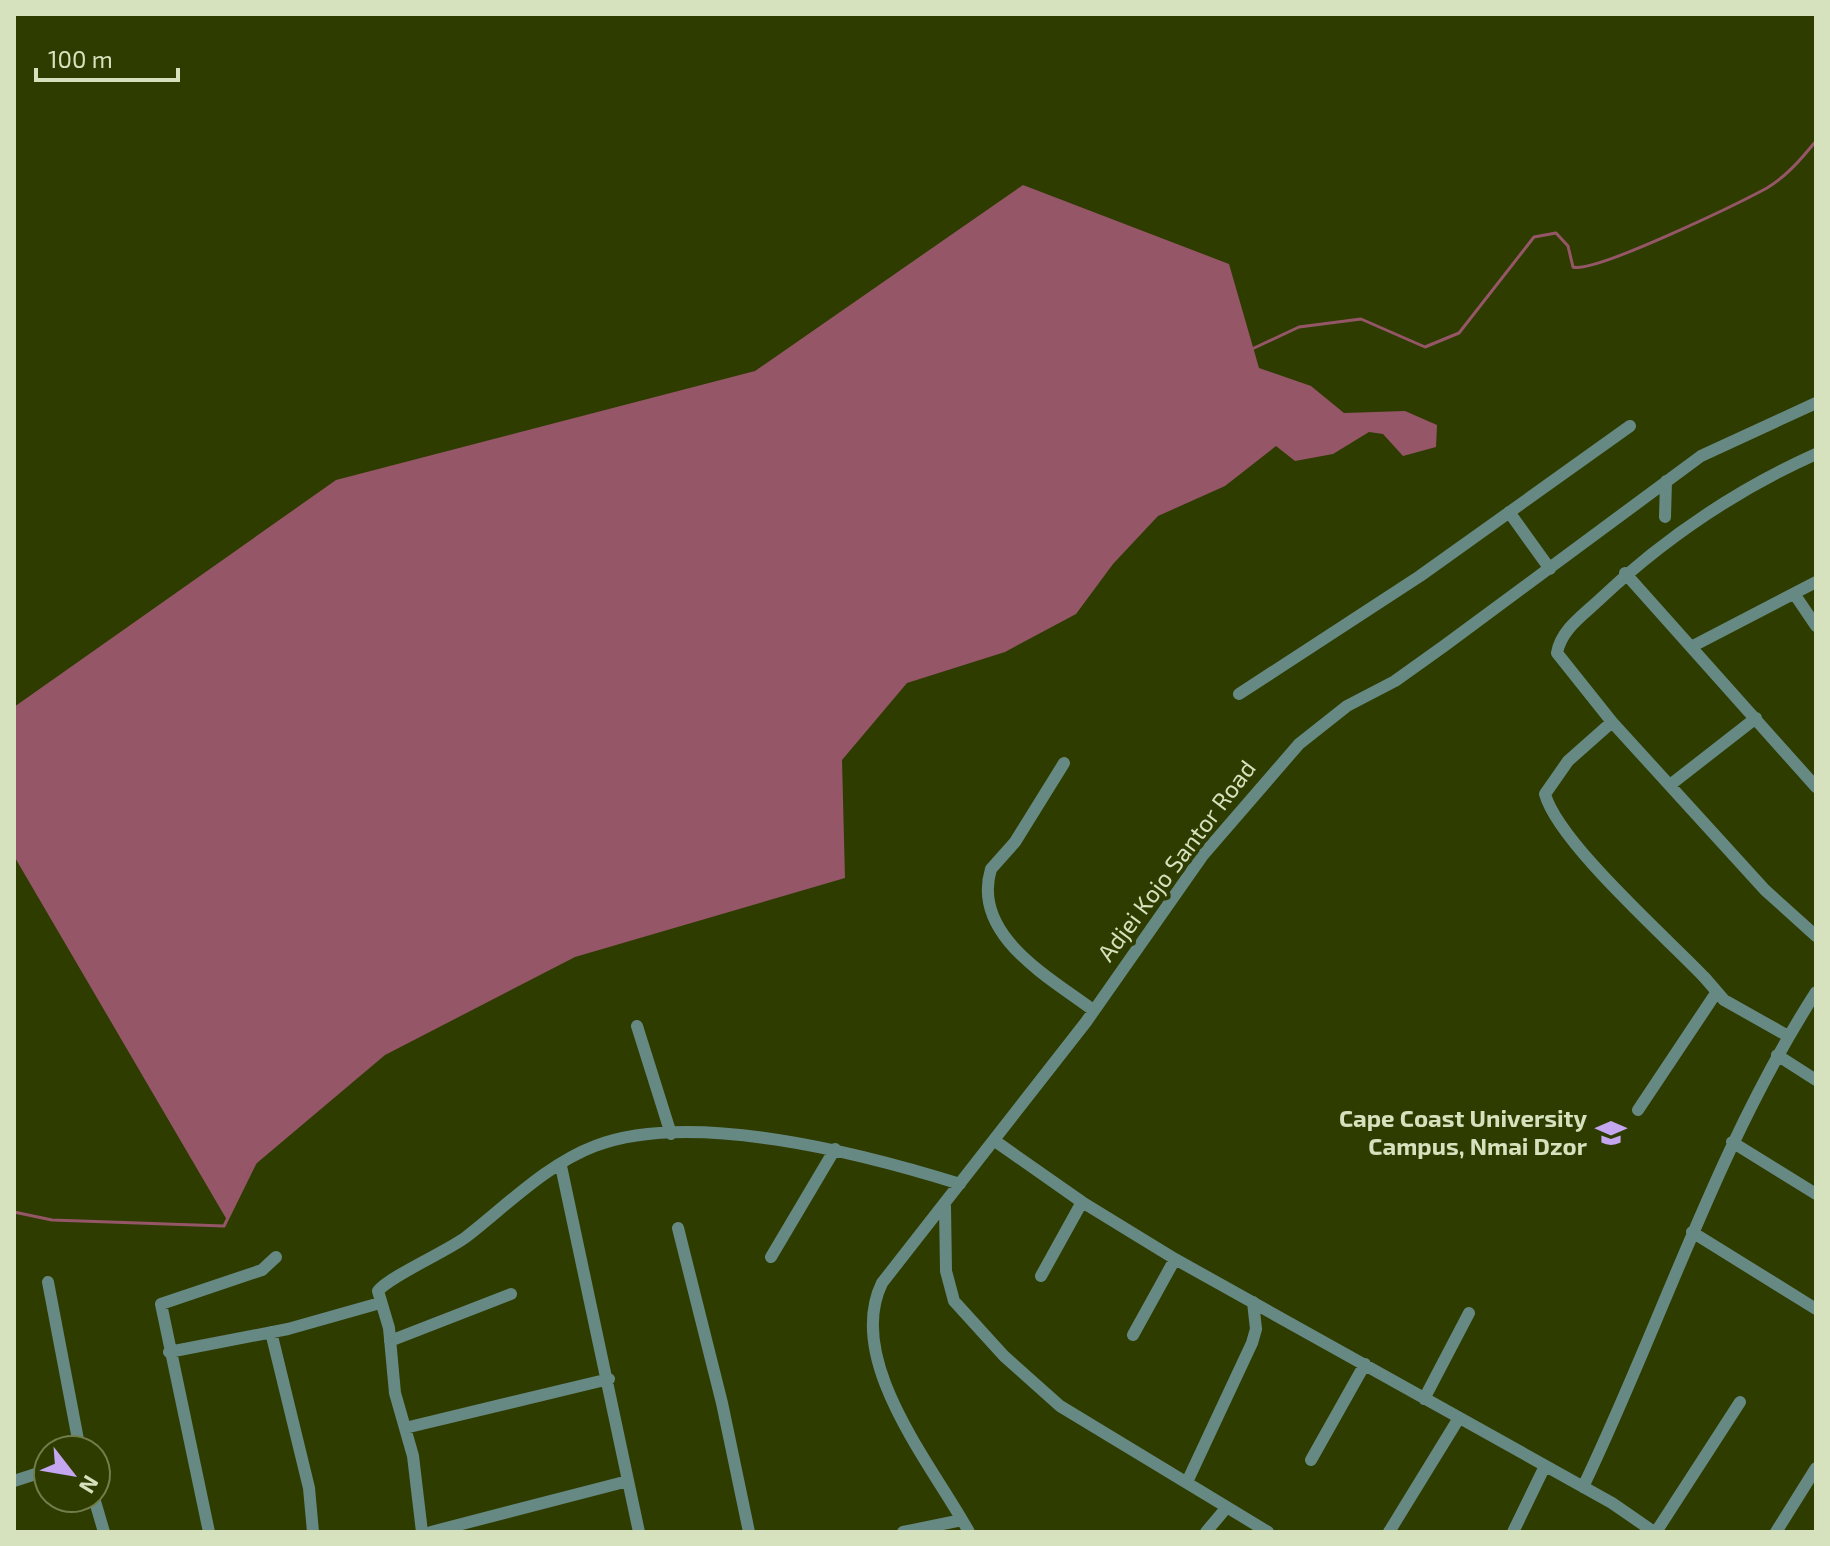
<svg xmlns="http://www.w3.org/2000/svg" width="1830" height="1546" viewBox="0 0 1830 1546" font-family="'Exo 2',sans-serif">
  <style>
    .water { fill: #955667 }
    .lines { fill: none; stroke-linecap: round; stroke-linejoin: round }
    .stream { stroke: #955667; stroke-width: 3 }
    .minor { stroke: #678983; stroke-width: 12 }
    .labels { text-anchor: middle; stroke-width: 8; stroke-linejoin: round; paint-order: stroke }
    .street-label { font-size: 24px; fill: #d5e2bd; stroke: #2e3c00 }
    .poi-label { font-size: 24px; font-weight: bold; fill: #d5e2bd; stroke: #2e3c00; text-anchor: end }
  </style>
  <rect width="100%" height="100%" fill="#2e3c00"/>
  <path class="water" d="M1023,185L1229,264L1259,368L1311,386L1344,413L1405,411L1437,425L1436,447L1403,456L1383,434L1369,432L1333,454L1295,461L1276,446L1225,486L1158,516L1113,564L1076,614L1005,652L907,683L842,760L845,878L575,957L385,1055L251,1168L227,1220L14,856V707L336,480L755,371Z"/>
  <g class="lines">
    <path class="stream" d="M1252,349L1299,327L1361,319L1425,347L1459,333L1534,237L1556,233L1568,246L1573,267C1594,274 1741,202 1767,188C1787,176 1802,158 1816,141
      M14,1212L52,1220L224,1226L255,1163"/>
    <path class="minor" d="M1816,454C1736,490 1661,541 1598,601C1582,616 1561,630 1557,653L1612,722L1765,890L1816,936
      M1509,512L1550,569
      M1665,517L1666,481
      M1625,573L1816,787
      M1795,595L1816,626
      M1691,647L1816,582
      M1239,694L1420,576L1630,426
      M1612,722L1568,761L1545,794C1558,842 1666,937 1705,978L1724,1000L1788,1036
      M1064,763L1015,842L991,869C971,935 1049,977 1093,1010
      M1670,785L1756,718
      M637,1026L671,1134
      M1777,1055L1816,1080
      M1638,1110L1716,993
      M995,1141L1082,1202L1175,1259L1612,1503L1654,1532
      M1732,1142L1816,1194
      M561,1166L639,1532
      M945,1206L946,1271L954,1301L1004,1356L1060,1406L1268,1532
      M678,1228L722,1403L749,1532
      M1692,1232L1816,1309
      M771,1257L835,1149
      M1041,1276L1082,1202
      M48,1282L80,1450
      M271,1332L309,1488L313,1532
      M1133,1335L1175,1259
      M390,1341L511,1294
      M169,1352L288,1329L380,1303
      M1424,1399L1469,1313
      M405,1428L609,1379
      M1311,1460L1365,1364
      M14,1481L48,1470
      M1187,1482L1252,1343L1256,1329L1253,1302
      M1583,1487C1662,1322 1717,1146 1816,992
      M94,1498L104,1532
      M209,1532L161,1304L262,1270L276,1257
      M422,1532L413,1456L395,1393L389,1328L378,1291C390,1276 446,1252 466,1237C506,1206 547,1164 595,1146C692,1109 864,1154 960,1184
      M431,1532L628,1481
      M903,1532L962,1520
      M969,1532C933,1466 844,1361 882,1283L1086,1022L1203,855L1299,744L1347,706L1395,681L1444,646L1701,456L1816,403
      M1206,1532L1227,1507
      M1389,1532L1459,1418
      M1513,1532L1545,1466
      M1656,1532L1740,1402
      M1776,1532L1816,1468"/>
  </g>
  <defs>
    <g id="school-bare" transform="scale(2.4)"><path d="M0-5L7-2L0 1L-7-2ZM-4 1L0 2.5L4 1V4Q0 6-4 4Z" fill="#c5a6f0" stroke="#2e3c00" stroke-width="2.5" paint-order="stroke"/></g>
  </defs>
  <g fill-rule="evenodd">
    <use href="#school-bare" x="1611" y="1133"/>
  </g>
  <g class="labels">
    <g class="street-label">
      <text transform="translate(1177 861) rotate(-53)" y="8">Adjei Kojo Santor Road</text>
    </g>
    <g class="poi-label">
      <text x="1587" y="1127">Cape Coast University<tspan x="1587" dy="28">Campus, Nmai Dzor</tspan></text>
    </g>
  </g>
  <rect width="1830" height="1546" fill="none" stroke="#d5e2bd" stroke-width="32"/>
  <g transform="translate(72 1474) rotate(121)"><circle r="38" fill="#2e3c00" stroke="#717e4c" stroke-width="2"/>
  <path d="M0-6L14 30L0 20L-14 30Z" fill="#c5a6f0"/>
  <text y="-12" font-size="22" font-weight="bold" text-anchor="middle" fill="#d5e2bd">N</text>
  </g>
  <path d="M36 68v12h142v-12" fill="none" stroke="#d5e2bd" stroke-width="4"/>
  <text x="48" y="68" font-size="24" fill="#d5e2bd" stroke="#2e3c00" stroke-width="6" paint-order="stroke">100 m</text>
</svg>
